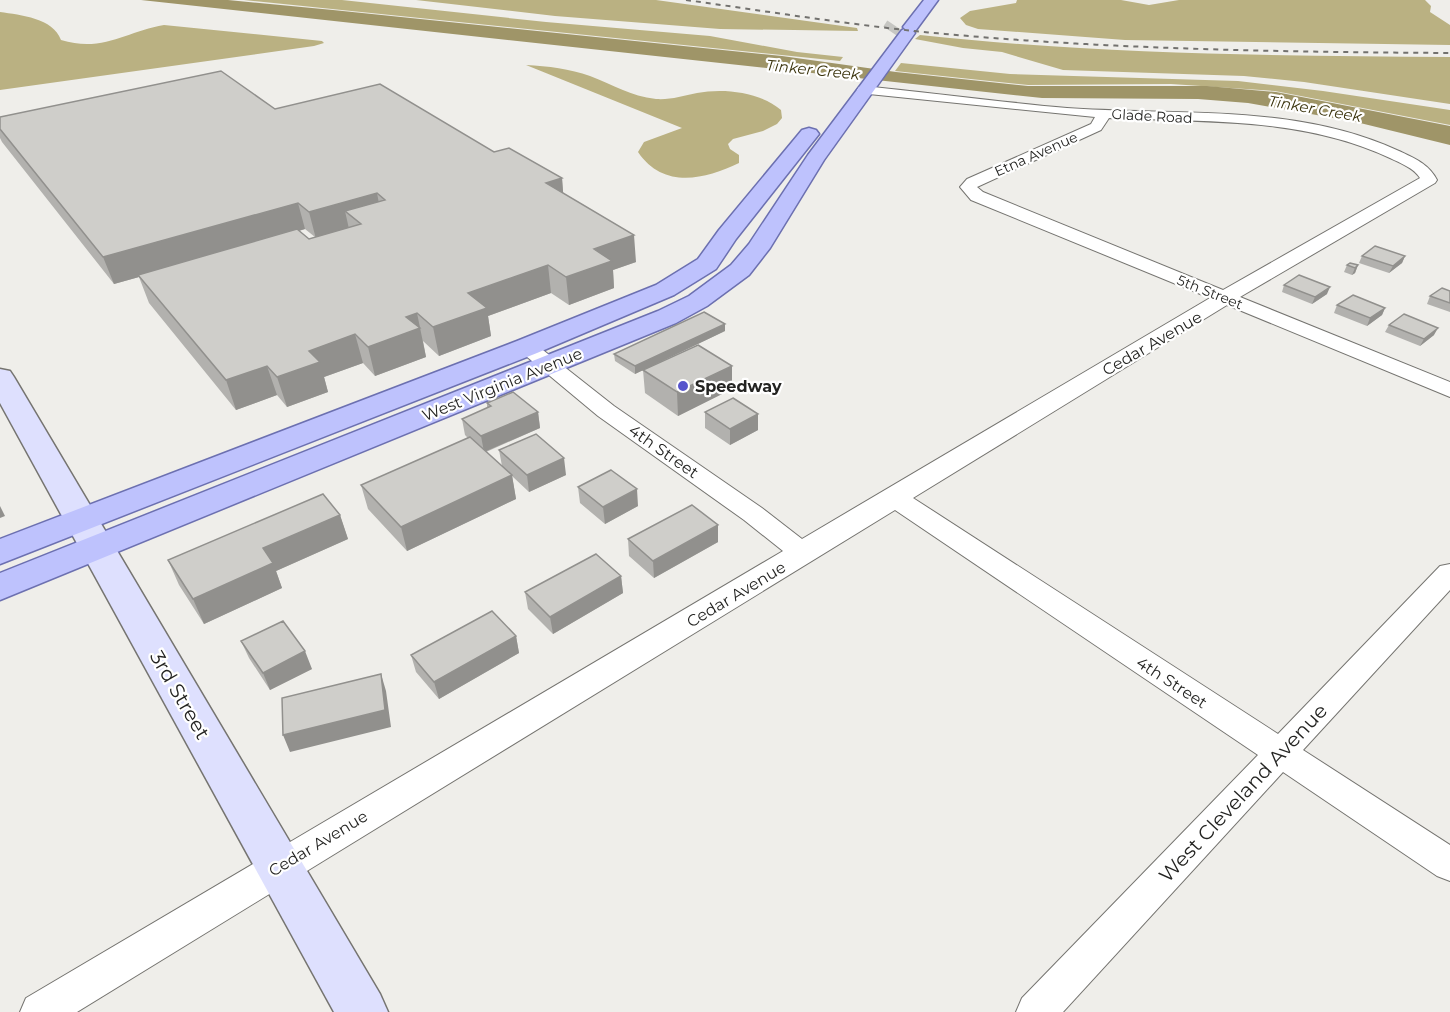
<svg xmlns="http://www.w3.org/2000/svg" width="1450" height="1012" viewBox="0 0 1450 1012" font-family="Montserrat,sans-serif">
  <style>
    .forest { fill: #bab182 }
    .water { fill: #9f9568 }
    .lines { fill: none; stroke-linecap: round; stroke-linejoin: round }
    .primary-tunnel { stroke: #c6c6c2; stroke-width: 16; stroke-dasharray: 16 8; stroke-linecap: butt }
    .street-casing { stroke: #757470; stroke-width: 2 }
    .secondary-casing { stroke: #757470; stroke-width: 3 }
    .primary-casing { stroke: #6c70b0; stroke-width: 3 }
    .street { fill: #fff; fill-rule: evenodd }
    .secondary { fill: #dee0fe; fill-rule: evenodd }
    .primary { fill: #bec2fd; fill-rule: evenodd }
    .rail { stroke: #72716e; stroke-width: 2; stroke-dasharray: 5 5; stroke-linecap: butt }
    .wall { fill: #b2b1ae; fill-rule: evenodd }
    .shaded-wall { fill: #91908d }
    .building { fill: #cfceca; stroke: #91908d; stroke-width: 1.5 }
    .poi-dot { fill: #5755cc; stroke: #fff; stroke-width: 2 }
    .labels { text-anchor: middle; stroke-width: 4.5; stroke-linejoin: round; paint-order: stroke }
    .far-street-label { font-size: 14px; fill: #242422; stroke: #fff }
    .far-water-label { font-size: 15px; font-style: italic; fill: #3a330c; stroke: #fff }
    .street-label { font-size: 16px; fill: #242422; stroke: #fff }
    .poi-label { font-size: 16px; font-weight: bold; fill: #242422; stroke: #fff; text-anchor: start }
    .near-street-label { font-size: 20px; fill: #242422; stroke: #fff }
  </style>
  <rect width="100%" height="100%" fill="#efeeea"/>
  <path class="forest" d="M244,0H342L546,22L710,36L797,52L843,57L840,61Z
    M416,0H656L857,28L858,31L720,29L555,16Z
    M1017,0H1121L1149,5L1179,0H1425L1431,6L1430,12L1450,25V45L1125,40L978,29L966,25L960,18L970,11L1016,3Z
    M0,12C21,15 53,18 61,40C103,53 127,31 164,25L322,41L324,43L314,46L0,90Z
    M920,35C1096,54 1273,56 1450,57V104L1304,82L1244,76L1063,70L1002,52L963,48L915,39Z
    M901,63L1010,74L1238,81L1323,91L1450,110V125L1275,91L1171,84L1028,85L895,71Z
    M526,65C548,66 570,69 590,76C614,85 630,96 656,99C670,100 683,96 697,93C724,88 760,92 781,110L782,118L777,124L763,131L733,139L728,144L730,149L739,155V163C704,180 663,189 638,152L644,142L682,128Z"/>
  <path class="water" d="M141,0H228L333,10L782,56L896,72L1028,86H1207L1276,92L1450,126V145L1356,122L1248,103L1198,99L1042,98Z"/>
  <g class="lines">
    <path class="primary-tunnel" d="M890,31L894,25"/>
    <g class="street-casing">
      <path id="street" d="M864,86C932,93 1000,102 1067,108C1177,116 1296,103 1399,151C1414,158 1429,164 1437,180L1435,183L1240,297L1450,382V397L1227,305L913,498L1278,734L1440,566L1450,564V590L1303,750L1450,845V881L1437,876L1283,772L1063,1012H1016L1022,998L1258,755L895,510L77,1012H20L26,998L783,551L744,520L598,416L520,351L517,347L520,343L527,341L534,343L614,406L762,508L802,539L1210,298L971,200L960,187L967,179L1091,124L1095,117L859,93L857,90L859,87ZM1109,118C1203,122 1303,117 1390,158C1400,163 1414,168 1420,178L1223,290L983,192L977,187L1101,130Z"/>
    </g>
    <g class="secondary-casing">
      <path id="secondary" d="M0,369L10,371L14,377L380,994L388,1012H334L0,403Z"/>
    </g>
    <g class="primary-casing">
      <path id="primary" d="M924,0H938L916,30L913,31L915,33L824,160L770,248L749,275L707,306L676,323L0,600V573L658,311L689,296L731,265L749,244L808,155L902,30L905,29L903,27Z
        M809,128L816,130L819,134L736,239L716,269L674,295L537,353L0,564V539L517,341L656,285L698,259L719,230L802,130Z"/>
    </g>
    <use href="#street" class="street"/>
    <use href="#secondary" class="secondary"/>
    <use href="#primary" class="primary"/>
    <path class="rail" d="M686,0C765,11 845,24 924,32C1099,49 1275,52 1450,53"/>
  </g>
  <path class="wall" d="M275,109L494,152L562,178L563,193L636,262L613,270L614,288L569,305L551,293L488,316L491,336L439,356L423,341L426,357L375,376L363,363L324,377L328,392L287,407L277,395L236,410L149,303L139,277L114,284L2,142L0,138V117ZM305,229L315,237L309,239L299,231Z
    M1362,256H1405L1402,263L1389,273L1359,263Z
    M1347,265H1358L1355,273L1352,275L1344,272Z
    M1284,285L1327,294L1312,304L1282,292Z
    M1450,291V312L1427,304L1430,296Z
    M1337,305L1385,308L1382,315L1367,326L1334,313Z
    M1389,325L1434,335L1420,346L1385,332Z
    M725,331L662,361L732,366V389L678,416L645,393L643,370L635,374L615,361L614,354Z
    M487,403L538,412L540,428L486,452L502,466L499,450L566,475L529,492L512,476L516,499L407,551L368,509L361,485L468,438L465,435L462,419L487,408Z
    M705,412L758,430L730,445L705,428Z
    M578,487L638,506L605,524L580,503Z
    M340,515L348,539L276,571L282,588L204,624L179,585L168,560Z
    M628,539L718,542L654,578L629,556Z
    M621,576L623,593L553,634L528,609L525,592Z
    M516,636L519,653L439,699L416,672L411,655Z
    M241,641L312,669L270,690L249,658Z"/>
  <path class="shaded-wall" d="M562,178L564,204L546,183Z
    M377,193L382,219L361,224L345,211L349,229L316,239L309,212Z
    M298,203L305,229L140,277L138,275L139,277L114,284L103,257Z
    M634,235L636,262L613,270L614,288L569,305L566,277L594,249Z
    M1405,256L1402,263L1389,273L1393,266Z
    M548,265L551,293L488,316L491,336L439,356L433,327L468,293Z
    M1358,265L1355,273L1352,275L1355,268Z
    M1330,287L1327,294L1312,304L1315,297Z
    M1385,308L1382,315L1367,326L1370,318Z
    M417,313L426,357L375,376L368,347L406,317Z
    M725,324V331L635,374V366Z
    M1438,328L1434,335L1420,346L1424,339Z
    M355,334L363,363L324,377L328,392L287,407L277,377L309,351Z
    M267,366L277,395L236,410L226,380Z
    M732,366V389L678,416L677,392Z
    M538,412L540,428L484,452L481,436Z
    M758,414V430L730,445V429Z
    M564,458L566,475L529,492L527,475Z
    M512,475L516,499L407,551L401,527Z
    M637,489L638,506L605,524L603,507Z
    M0,506L5,516L0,518Z
    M340,515L348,539L276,571L282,588L204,624L193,599L263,548Z
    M718,525V542L654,578L653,561Z
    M621,576L623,593L553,634L550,617Z
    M516,636L519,653L439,699L434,682Z
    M305,651L312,669L270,690L263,673Z
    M381,674L386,691L391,727L290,752L283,735Z"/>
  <path class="building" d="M221,71L275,109L380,84L494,152L509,148L562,178L546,183L634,235L594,249L612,261L566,277L548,265L468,293L487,308L433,327L417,313L406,317L420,328L368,347L355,334L309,351L320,362L277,377L267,366L226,380L138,275L297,229L309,239L361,224L345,211L385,200L377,193L309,212L298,203L103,257L0,129V117Z
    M1375,246L1405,256L1393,266L1362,256Z
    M1350,263L1358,265L1355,268L1347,265Z
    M1299,275L1330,287L1315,297L1284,285Z
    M1442,288L1450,291V303L1430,296Z
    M1353,295L1385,308L1370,318L1337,305Z
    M704,312L725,324L635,366L614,354Z
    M1404,314L1438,328L1424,339L1389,325Z
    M698,345L732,366L677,392L643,370Z
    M513,392L538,412L481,436L462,419L491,406L487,403Z
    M733,398L758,414L730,429L705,412Z
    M536,434L564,458L527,475L499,450Z
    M470,437L512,475L401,527L361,485Z
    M611,470L637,489L603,507L578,487Z
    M323,494L340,515L263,548L273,563L193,599L168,560Z
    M692,505L718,525L653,561L628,539Z
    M596,554L621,576L550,617L525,592Z
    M492,611L516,636L434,682L411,655Z
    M283,621L305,651L263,673L241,641Z
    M381,674L385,710L283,735L282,698Z"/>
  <circle class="poi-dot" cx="683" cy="386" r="6"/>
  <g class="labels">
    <g class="far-street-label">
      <text transform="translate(1152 116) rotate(3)" y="5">Glade Road</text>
      <text transform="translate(1036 154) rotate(-24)" y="5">Etna Avenue</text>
      <text transform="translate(1210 292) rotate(22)" y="5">5th Street</text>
    </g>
    <g class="far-water-label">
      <text transform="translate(813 70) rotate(6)" y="5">Tinker Creek</text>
      <text transform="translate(1315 109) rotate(10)" y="5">Tinker Creek</text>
    </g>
    <g class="street-label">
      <text transform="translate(1152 343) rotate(-30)" y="6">Cedar Avenue</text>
      <text transform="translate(502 384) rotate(-22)" y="6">West Virginia Avenue</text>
      <text transform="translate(664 451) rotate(35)" y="6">4th Street</text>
      <text transform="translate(736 594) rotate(-31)" y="6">Cedar Avenue</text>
      <text transform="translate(1172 682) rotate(33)" y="6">4th Street</text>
      <text transform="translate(318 843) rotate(-31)" y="6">Cedar Avenue</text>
    </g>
    <g class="poi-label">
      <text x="695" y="392">Speedway</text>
    </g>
    <g class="near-street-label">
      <text transform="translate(180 695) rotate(60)" y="7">3rd Street</text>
      <text transform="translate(1243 793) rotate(-47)" y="7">West Cleveland Avenue</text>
    </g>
  </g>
</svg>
